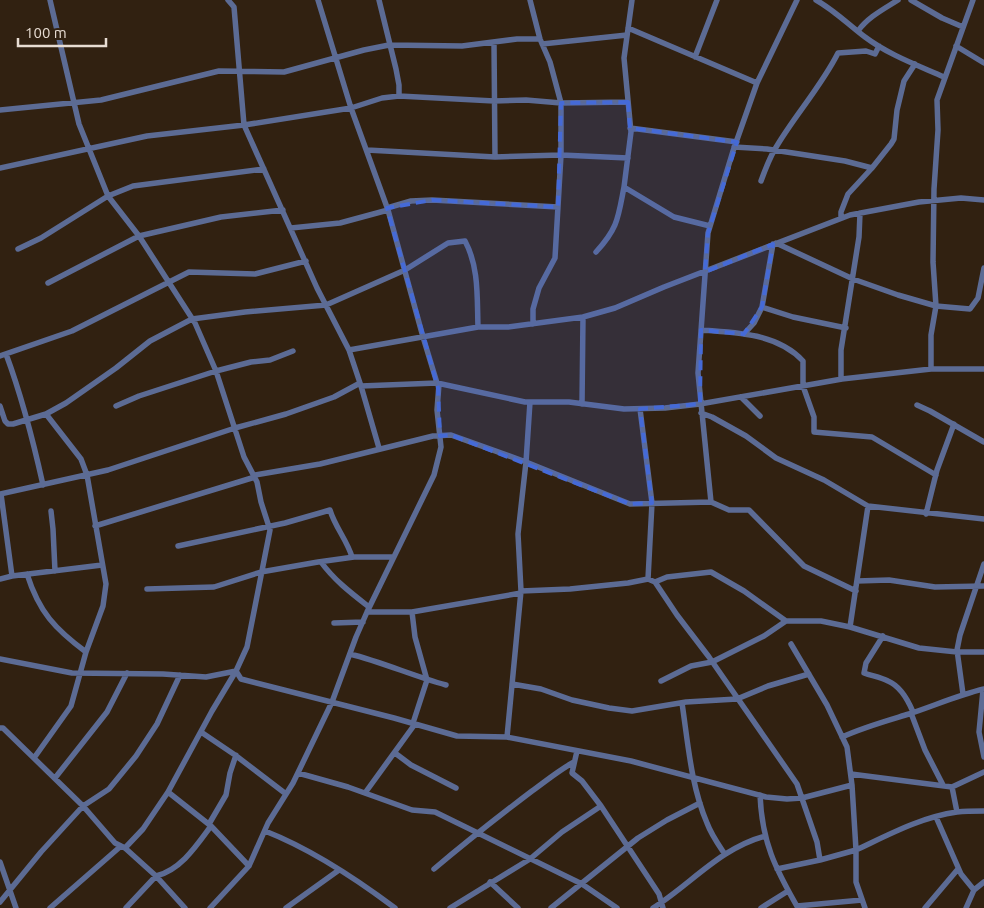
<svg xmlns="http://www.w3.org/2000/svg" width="984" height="908" viewBox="0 0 984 908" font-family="Ubuntu,sans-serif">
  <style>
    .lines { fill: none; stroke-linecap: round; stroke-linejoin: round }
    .minor { stroke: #5c6b94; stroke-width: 5.5 }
    .marked { fill: #456ad7; fill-opacity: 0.2; stroke: #456ad7; stroke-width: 4; stroke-dasharray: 10 6; stroke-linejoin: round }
  </style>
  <rect width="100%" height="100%" fill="#312111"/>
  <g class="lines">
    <path class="minor" d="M228,0L234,7L244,125L317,288L349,350L361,386L379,448
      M318,0L351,108L388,210L423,337L437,383
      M379,0L396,69L399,85V96
      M530,0L540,39L550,62L561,103V155L555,258L539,288L533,309V324
      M632,0L624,58L631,132L624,187L674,217L710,226
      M797,0L757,83L733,151L708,233L698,373L711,502L729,510H749L804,566L856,591
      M816,0C834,10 849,25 865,37C889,55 917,65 944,77
      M911,0L942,18L963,27
      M628,28L757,83
      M858,31C868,17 884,9 898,0
      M494,43L495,157
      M542,44L627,35
      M956,46L984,63
      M695,57L717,0
      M0,110L101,100L219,71L284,72L364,50L389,45L462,46L517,39H540
      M630,128L737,142
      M734,147L767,149L845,161L872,168
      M367,150L495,157L561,155L628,158
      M0,168L147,136L244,125L351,108L382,98L399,96L494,101L526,100L561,103L628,102
      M761,181C765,170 769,159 775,149C794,116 821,87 838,53L866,51L875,54L879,46
      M387,208L411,201L432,200L558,207
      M841,218V212L848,194L872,168L891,144L894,139L897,110L904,81L915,64
      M291,228L340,223L388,210
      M776,243L853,279L898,295L936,306L970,309L978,298L984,268
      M18,249L41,238L108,196L133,186L264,169
      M596,252C618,228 618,218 624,187
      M48,283L139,236L221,217L283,210
      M762,307L793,317L846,328
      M701,330C737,333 777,333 803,361V386L814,417V432L872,437L936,475
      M744,334L754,323L762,307L773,244
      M349,350L478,327H508L583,317L615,308L664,287L850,215L919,202L961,198L984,200
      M6,354C22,397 33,440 43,485
      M0,356L72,331L189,272L255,274L306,261
      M931,369V335L936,306L933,262L934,189L938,130L937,100L973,0
      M841,379V350L859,237L860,213
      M361,386L437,383L525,402H569L624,409L665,408L700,404L842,379L931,369H984
      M741,397L760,416
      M582,404L583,317
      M917,405L930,411L984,442
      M0,406L5,421L8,424H13L46,414L66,403L116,368L150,341L192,319L245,312L326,305L405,270L448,243L465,241C479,267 477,297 478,327
      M116,406L139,396L216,371L251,362L270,360L293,351
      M640,409L652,503L648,579
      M701,413L712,417L746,436L776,458L824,480L868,506L850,627
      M255,475L320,464L433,436L451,435L526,462L630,504L711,502
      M0,494L108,470L235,428L286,414L334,397L360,383
      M1,494L12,576
      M868,506L984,519
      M51,511L53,529L55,571
      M926,514L937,470L954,424
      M95,526L255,477
      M178,546L285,523L330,510C335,527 347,540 352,557
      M321,562C334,580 351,593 369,607
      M27,574C39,612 55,629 86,652
      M0,579L12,576L102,565
      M857,581L889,580L935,587L984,586
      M655,582L667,577L711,572L744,591L786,621
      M147,589L214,587L261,572L318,562L354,557H393
      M521,591L570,589L628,583L648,579L655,582L677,615L709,657L797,784L817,842L820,860L856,850L852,785L847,747L827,705L791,644
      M367,612H412L521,593
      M412,612L415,637L427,680L413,723
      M334,623L363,622
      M883,636L866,663L864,673C872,676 880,677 888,681C900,686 908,700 913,712
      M350,654C382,662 413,676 446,685
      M0,659L72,673L163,674L206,677L236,671L247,647L270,530L261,502L257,482L244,457L216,371L195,323L139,236L108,196L79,124L50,0
      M661,681L691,666L712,662L764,636L786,621H821L850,627L919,648L957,652H984
      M512,684L541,689L572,700L609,708L632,711L686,702L737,699L768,686L809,674
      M983,690L979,732L984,757
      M963,694L957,650L960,635L984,564
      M682,703C688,743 691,786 707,823C711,834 718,844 724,853
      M911,713L925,750L943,785
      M0,728H3L83,806L115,843L125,848L156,876L185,908
      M201,732L235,755L286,794
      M507,737L521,591L518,534L526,462L530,402
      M842,737C864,727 886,721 909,714C934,706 958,695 984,689
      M577,751L572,773L582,781L601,806L659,894L663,908
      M395,753L411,765L456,788
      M34,758L71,706L86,652L103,606L106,584L87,475L81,459L46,414
      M298,773L348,787L412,810L435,812L582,884L617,908
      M851,774L952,787L984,772
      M55,778L107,712L127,673
      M952,787L957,812
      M168,792L211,826L249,866
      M365,793L415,724
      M760,795C762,842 775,868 798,908
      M936,817L961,874L974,890
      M209,824L226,795L230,773L236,755
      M265,831C311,849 355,878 395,908
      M125,848L143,829L168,792L212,711L236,671L241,679L394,718L457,736L507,737L631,761L766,797L787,799L802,798L852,785
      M0,862L16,908
      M434,869C466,842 499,816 532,791C546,781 559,770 574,762
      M777,869L820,860
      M490,882L518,908
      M0,902L41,852L83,806L109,789L136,756L157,724L180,675
      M797,906L862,900
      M50,908L121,846
      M126,908L156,876C181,870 197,845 211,826
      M210,908L249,866L268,823L293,783L332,702L356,637L367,612L434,475L441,447L437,410L439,384
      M286,908L339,870
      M450,908L530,859L562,832L601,806
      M551,908L638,838L667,820L700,803
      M653,908C691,884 720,848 765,836
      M761,908L788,891
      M865,908L856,882V850C888,835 921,817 957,812C966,811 975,811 984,811
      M925,908L958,869
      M966,908L974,890L984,882"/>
  </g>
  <path class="marked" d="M628,102L630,128L737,142L708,233L705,272L773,244L762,307L744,334L701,330L700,404L640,409L652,503L630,504L451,435L440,436L438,388L387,208L432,200L558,207L561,103Z"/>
  <path d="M18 38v8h88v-8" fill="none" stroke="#e7dcd2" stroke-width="2.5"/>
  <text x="25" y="38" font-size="15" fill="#e7dcd2" stroke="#312111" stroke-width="4" paint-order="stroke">100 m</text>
</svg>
